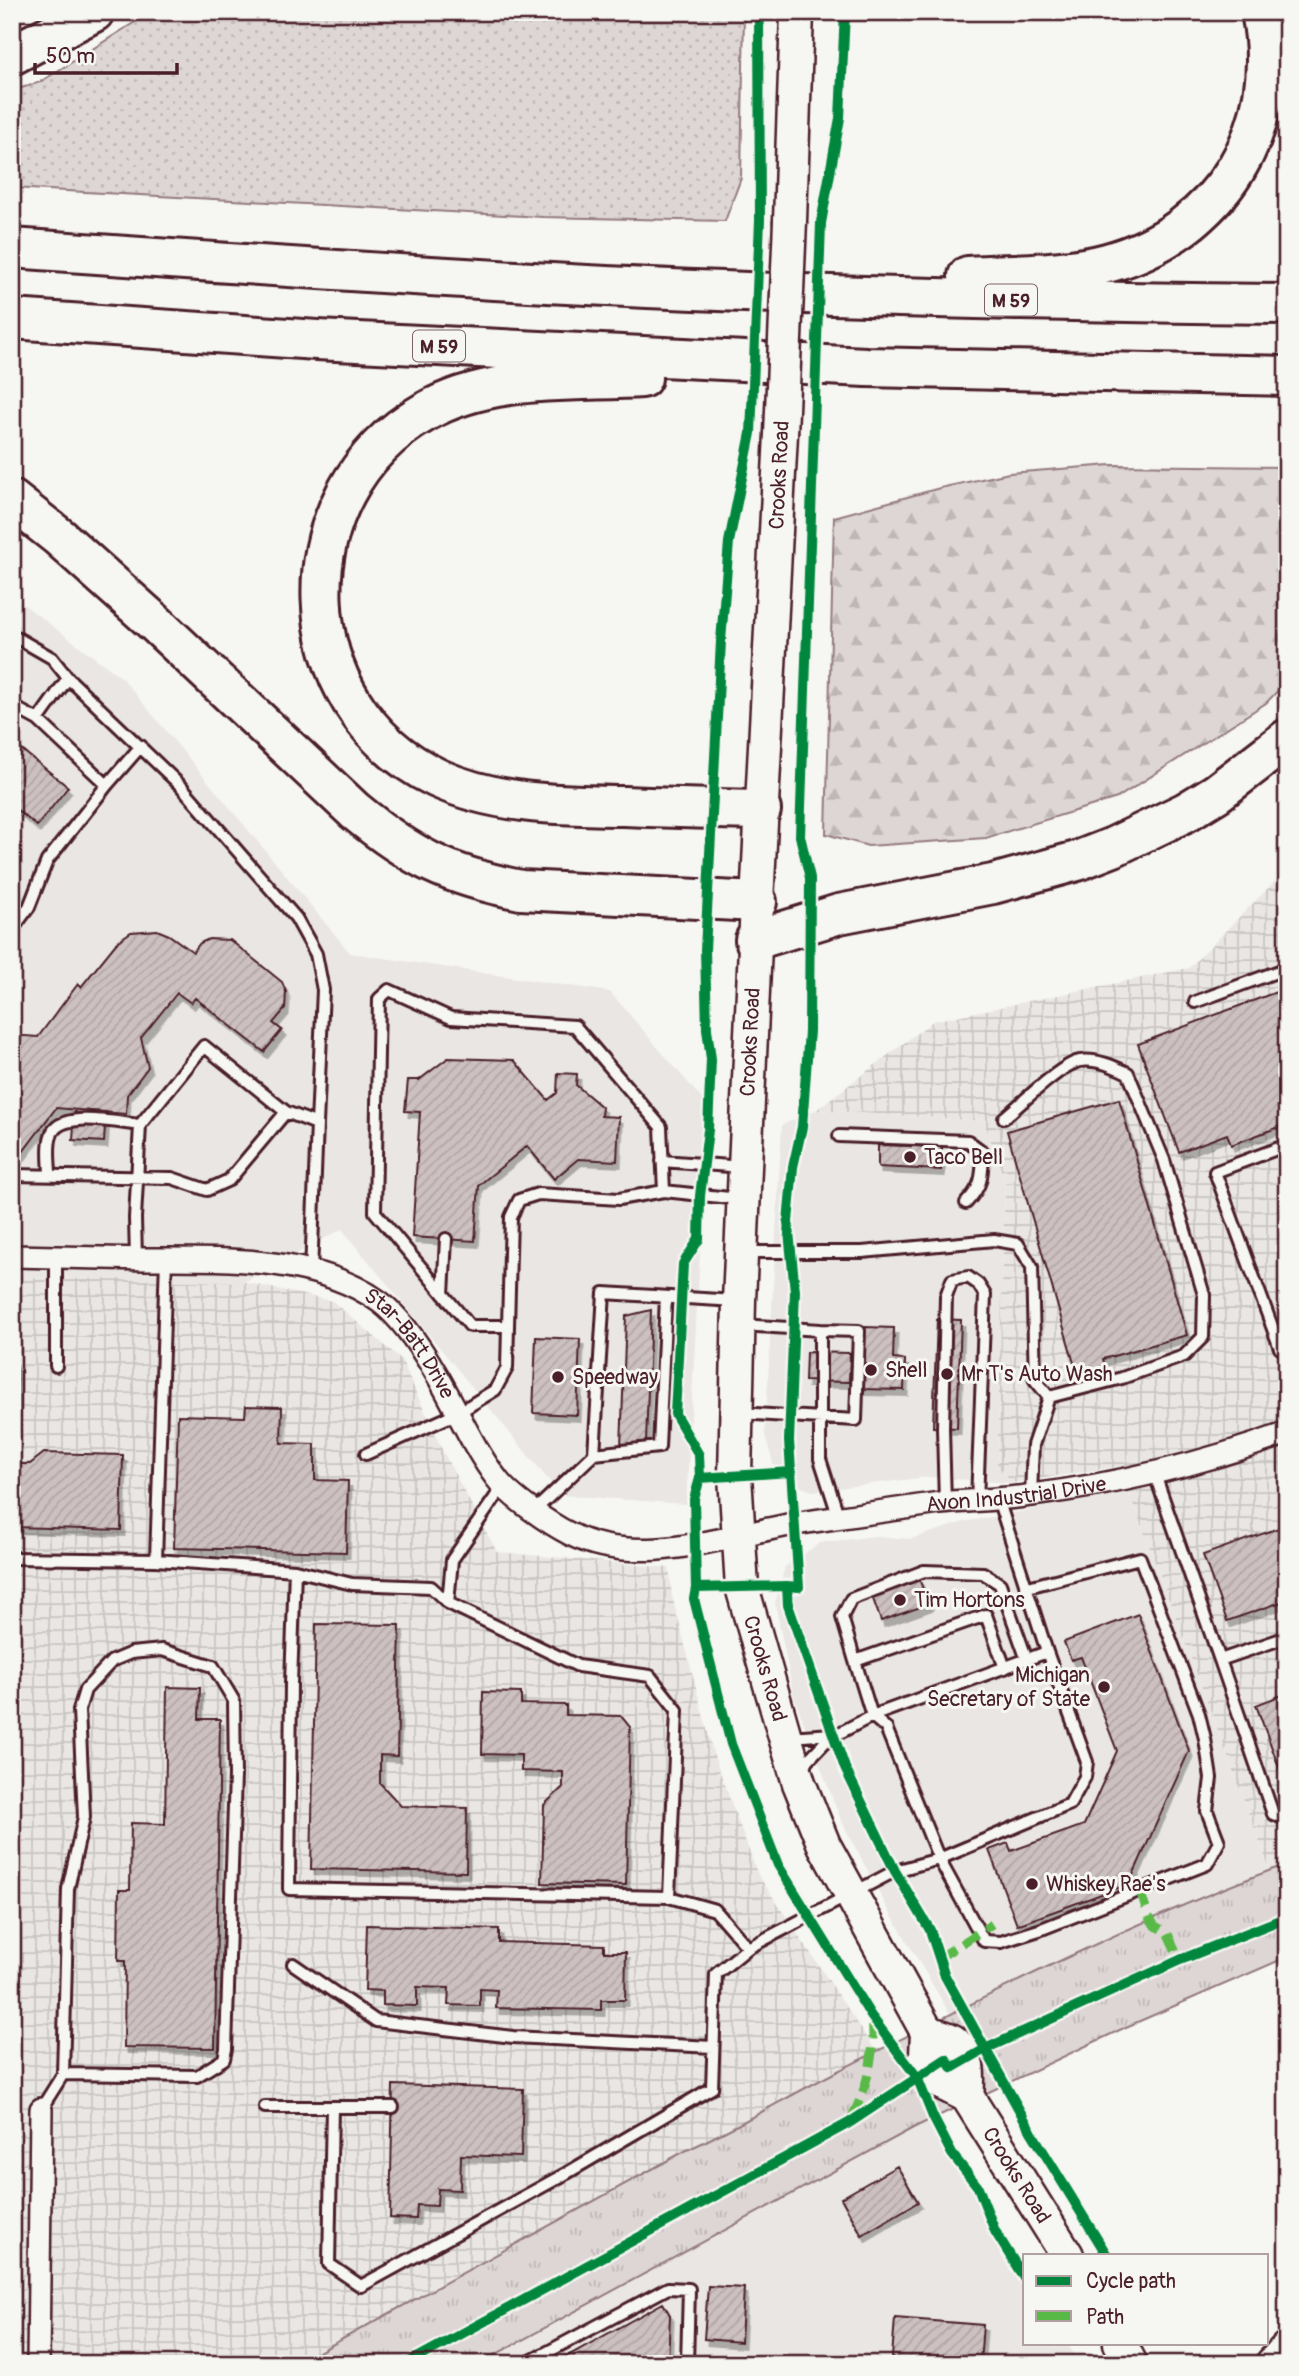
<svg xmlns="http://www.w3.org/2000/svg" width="1299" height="2376" viewBox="0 0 1299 2376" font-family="Pangolin,sans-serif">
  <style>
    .built { fill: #e9e6e3 }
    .industrial { fill: url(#industrial-grid) }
    .grass { fill: url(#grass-dots); stroke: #947a80; stroke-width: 2 }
    .forest { fill: url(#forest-firs); stroke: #947a80; stroke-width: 2 }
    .park { fill: url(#park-tufts); stroke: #947a80; stroke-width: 2 }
    .building { fill: url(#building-hatch); stroke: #4a1f2b; stroke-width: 2; filter: url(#shadow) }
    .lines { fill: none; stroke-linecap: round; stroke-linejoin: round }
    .service-casing { stroke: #4a1f2b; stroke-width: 16 }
    .minor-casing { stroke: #4a1f2b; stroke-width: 26 }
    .secondary-casing { stroke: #4a1f2b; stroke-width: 37 }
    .motorway-casing { stroke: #4a1f2b; stroke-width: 44 }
    .service { stroke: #f6f6f2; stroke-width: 10 }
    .minor { stroke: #f6f6f2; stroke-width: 21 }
    .secondary { stroke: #f6f6f2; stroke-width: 32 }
    .motorway { stroke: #f6f6f2; stroke-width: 38 }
    .secondary-bridge-casing { stroke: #4a1f2b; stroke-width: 37; stroke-linecap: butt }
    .secondary-bridge { stroke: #f6f6f2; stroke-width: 32 }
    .quiet { stroke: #58b947; stroke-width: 9; stroke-dasharray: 18 9; stroke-linecap: butt }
    .cycleway-casing { stroke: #f6f6f2; stroke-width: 15 }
    .cycleway { stroke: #00873e; stroke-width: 10 }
    .poi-dot { fill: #4a1f2b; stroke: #f6f6f2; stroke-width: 2.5 }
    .labels { text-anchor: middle; stroke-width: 6; stroke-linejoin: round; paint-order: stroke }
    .shield { fill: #f6f6f2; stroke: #7e6067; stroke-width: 2 }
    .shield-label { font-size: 19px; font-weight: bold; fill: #4a1f2b }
    .street-label { font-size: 21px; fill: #4a1f2b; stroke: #f6f6f2 }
    .poi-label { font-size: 21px; fill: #4a1f2b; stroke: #f6f6f2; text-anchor: start }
  </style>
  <defs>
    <pattern id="industrial-grid" width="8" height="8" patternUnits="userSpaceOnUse" patternTransform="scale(1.75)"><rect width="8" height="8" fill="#e9e6e3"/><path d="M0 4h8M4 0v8" fill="none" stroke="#c9c5c3"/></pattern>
    <pattern id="grass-dots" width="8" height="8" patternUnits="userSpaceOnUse" patternTransform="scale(1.75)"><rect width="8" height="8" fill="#ddd6d5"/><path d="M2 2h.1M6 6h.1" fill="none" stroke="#bfb7b7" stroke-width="1.8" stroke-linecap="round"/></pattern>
    <pattern id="forest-firs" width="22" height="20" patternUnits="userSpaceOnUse" patternTransform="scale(1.75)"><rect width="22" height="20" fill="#ddd6d5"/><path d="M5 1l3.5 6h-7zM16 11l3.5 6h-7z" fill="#bfb7b7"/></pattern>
    <pattern id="park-tufts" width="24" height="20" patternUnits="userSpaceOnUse" patternTransform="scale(1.75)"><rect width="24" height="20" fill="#ddd6d5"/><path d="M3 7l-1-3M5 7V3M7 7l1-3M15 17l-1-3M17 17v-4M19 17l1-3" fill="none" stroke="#bfb7b7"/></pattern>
    <pattern id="building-hatch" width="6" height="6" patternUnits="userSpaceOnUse" patternTransform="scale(1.75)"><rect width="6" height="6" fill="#ccc1c0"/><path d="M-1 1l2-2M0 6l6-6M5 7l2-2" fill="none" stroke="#b1a5a5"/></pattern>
    <filter id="shadow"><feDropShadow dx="3.5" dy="6" stdDeviation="0" flood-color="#0004"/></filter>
  </defs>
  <rect width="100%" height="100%" fill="#f6f6f2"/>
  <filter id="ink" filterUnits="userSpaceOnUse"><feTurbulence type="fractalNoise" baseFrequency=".0143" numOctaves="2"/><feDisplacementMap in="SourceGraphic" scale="14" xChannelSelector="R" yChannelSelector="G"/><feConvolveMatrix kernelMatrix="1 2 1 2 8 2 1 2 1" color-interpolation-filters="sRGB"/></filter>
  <g filter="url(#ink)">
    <path class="built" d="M12,596L122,678L350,953L610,992L708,1106L686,1504L561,1495L342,1229L244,1282L12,1277Z
      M816,1110L984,1121L1005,1181L997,1466L1012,1483L928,1477L812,1491L777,1477L765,1435L782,1125Z
      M1129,1492L1270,1870L1069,1957L950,2014L888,1909L841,1820L794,1697L775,1603L785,1567L820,1543L876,1536L911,1539L964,1522Z
      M933,2117L1024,2271V2343H1067L1079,2364H478Z"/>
    <path class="industrial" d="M1287,869V1864L1270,1870L1129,1492L1122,1466L1012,1483L997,1466L1005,1181L984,1121L816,1110L933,1021L1189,968Z
      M12,1277L244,1282L332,1301L401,1359L445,1456L497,1552L669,1568L672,1596L714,1756L758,1875L876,2051L716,2137L685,2151L297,2364H12Z"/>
    <path class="grass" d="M151,12H744L741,178L725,221L543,217L12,188V91L40,82Z"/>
    <path class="forest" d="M1111,465L1287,467V681L1266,703L1117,798L986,838L868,846L826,834L834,517L940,488L1009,473Z"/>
    <path class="park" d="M1287,1864V1957L1126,2027L915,2127L478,2364H297L685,2151C738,2127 788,2096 840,2070C986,1996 1133,1921 1287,1864Z"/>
    <path class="building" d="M12,742L68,787L37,826L12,806Z
      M157,930L169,935L193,952L200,943L209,939L230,940L282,982L286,992L285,1009L273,1023L282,1030L264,1052L195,998L191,1003L177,993L141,1038L148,1067L127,1095L126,1114L56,1108L19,1157L12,1152V1035L38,1037L78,984L81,987L118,941L131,932Z
      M1287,988V1124L1231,1145L1227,1134L1179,1152L1138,1044Z
      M448,1058L514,1060L548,1100L557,1093L558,1073L577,1074L576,1085L602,1107L601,1116L619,1117L617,1161L578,1159L554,1179L527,1146L479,1185L475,1241L412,1237L420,1112L405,1111L408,1080H419Z
      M1119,1099L1187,1335L1103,1359L1106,1369L1078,1377L1007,1131Z
      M75,1110L106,1112L104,1142L73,1140Z
      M878,1145L942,1147L941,1170L878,1167Z
      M651,1310L646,1442L621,1447L626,1316Z
      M937,1319L961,1320L957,1428L933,1427Z
      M865,1327L894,1328L893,1359L905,1360L904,1390L862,1389Z
      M536,1337L580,1339L577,1415L533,1413Z
      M806,1352L850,1353L849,1382L805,1381Z
      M12,1361L17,1366L15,1425L12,1427Z
      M246,1406L282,1407L281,1443L315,1444V1480L348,1481L346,1552L174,1548L178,1415L245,1417Z
      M44,1453L123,1455L121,1530L12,1527V1464H30Z
      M1287,1525V1600L1227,1621L1203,1555Z
      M919,1579L929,1604L881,1621L872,1596Z
      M1138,1614L1189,1751L1129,1884L1017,1925L989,1850L1008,1843L1011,1851L1084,1825L1117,1751L1081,1657L1071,1660L1064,1642Z
      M316,1624L400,1625L397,1756L380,1755V1783L401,1806L467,1808L466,1872L311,1869Z
      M167,1687L200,1688L199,1719H220L215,2048L124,2047L125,1961H118L119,1890H130L131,1823L165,1824Z
      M483,1692L521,1693V1704L566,1705V1715L621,1716L630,1727L626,1885L542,1883L544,1805L563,1787V1772L521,1771V1755L482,1754Z
      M1287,1693V1789L1256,1705Z
      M367,1925L499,1929V1942L604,1945V1952H626L625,2000H601V2010L496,2008L497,1990L480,1989V2006L448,2005L449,1988L417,1987V2006L383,2005V1991L365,1990Z
      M393,2085L523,2089L521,2157L461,2155L460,2190L438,2189L437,2206L417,2205L416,2219L390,2218Z
      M897,2166L918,2202L862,2235L841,2198Z
      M708,2286L744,2288L741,2342L704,2339Z
      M663,2303L670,2315L668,2364H558L557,2362Z
      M895,2318L983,2325L980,2363L897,2364L892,2357Z"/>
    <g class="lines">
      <g class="service-casing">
        <path id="service" d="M12,635L52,658L68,678L181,786L296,918L316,954L323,990L317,1124
          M12,706L38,720L107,785
          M38,720L68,678
          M12,930L29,907L47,861L107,785L141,746
          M1195,1002L1287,968
          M1004,1118C1020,1105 1061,1064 1080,1061C1096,1058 1115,1067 1128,1073L1164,1160L1204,1295L1203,1337L1184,1356L1122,1378L1049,1397L1033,1445L1031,1496
          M839,1136L968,1141L983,1152C982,1176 983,1185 966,1203
          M1287,1145L1215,1172L1280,1348L1287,1345
          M662,1161L743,1167
          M12,1175L172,1178L207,1190L229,1180L286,1112
          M50,1175C50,1164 47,1147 51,1136C58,1109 119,1123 140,1125
          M744,1252H862L994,1240L1018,1244L1032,1267L1035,1380L1049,1397
          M136,1258L135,1218L140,1125L204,1046L286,1112L317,1124L311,1272
          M443,1294L446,1239
          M741,1325L820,1330V1459L839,1518
          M508,1326L511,1217L519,1200L538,1194L619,1199L664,1191
          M56,1366V1257
          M739,1413L856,1420L859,1331L820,1330
          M366,1454L458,1413L495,1390L507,1368L508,1326H470L375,1212L379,999L389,990L451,1018L575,1026L661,1127L664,1191L739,1199
          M594,1454L659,1447L666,1297
          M1154,1472L1220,1660L1287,1637
          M998,1499L1047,1652
          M945,1503L943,1428L946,1296L952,1280L968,1277L978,1284L985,1295L977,1501
          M534,1511L594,1454L604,1293L736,1301
          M12,1558L156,1560L295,1570L291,1683L289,1889L669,1897L677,1710L650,1676L578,1666L448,1603L452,1560L503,1486
          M156,1560L166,1259
          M295,1570L352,1584L431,1587L448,1603
          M1220,1660L1273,1814L1287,1820
          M855,1661L842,1617L851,1599L924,1571L983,1573L1000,1584L1027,1660
          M1005,1668L986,1615L855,1661L872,1716L886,1728L939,1859L984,1941L1001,1942L1039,1930L1207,1864L1219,1842L1207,1811L1211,1778L1205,1739L1199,1714L1140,1558L1028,1587
          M789,1737L832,1734
          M669,1897L715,1910L748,1948L895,1871L939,1859L1070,1804L1085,1777L1087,1762L1047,1652L872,1716L828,1739L808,1760L803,1770
          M293,1964L376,2021L513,2037L713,2047
          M265,2107H393
          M332,2107L329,2264L361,2286L567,2173L712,2088L716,1974L748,1948
          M41,2109L63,2074L197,2076L224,2059L226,2049L235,1775L234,1701L213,1666L162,1650L131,1653L112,1661L85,1690L79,1710L84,1817L68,1889L63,2074
          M525,2364L668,2288L689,2289L687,2364"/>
      </g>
      <g class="minor-casing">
        <g id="minor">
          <path id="s1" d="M12,1256C57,1257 102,1258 147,1259C222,1259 317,1256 380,1302C403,1319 423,1351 437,1375C457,1409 473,1448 497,1479C510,1497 550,1524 570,1534C641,1571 734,1532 807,1522C851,1516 896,1509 940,1503C971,1500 1002,1500 1032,1495C1118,1484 1205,1463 1287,1433"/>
          <path d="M38,2364L41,2109"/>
        </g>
      </g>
      <g class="secondary-casing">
        <g id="secondary">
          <path d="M790,221L797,12"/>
          <path id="s2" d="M781,434L757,902L739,1301L735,1476L742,1587L785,1737L799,1783L824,1845L927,2032L926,2057L943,2084L967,2096L1067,2255"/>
          <path d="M927,2032C935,2035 948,2037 954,2042C970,2057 969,2077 967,2096"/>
          <path d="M1120,2343L1131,2364"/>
          <path d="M1272,2364L1287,2348"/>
        </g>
      </g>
      <g class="motorway-casing">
        <path id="motorway" d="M12,55L94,12
          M12,248C211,262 409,276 607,286C834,297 1060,302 1287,304
          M968,276C1014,273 1063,275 1107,263C1221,232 1285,128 1261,12
          M12,319L317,340L866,367L1287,376
          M642,378C571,382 489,375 425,412C282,493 288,707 437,778C496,805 561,805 624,806C670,808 716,809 761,810
          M12,500L59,537L154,622L355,811C412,858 449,876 521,890L757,902
          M755,940L839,914L993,884L1077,861L1113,847L1186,812L1217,793L1287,739"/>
      </g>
      <use href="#service" class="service"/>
      <use href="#minor" class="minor"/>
      <use href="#secondary" class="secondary"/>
      <use href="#motorway" class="motorway"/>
      <g class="secondary-bridge-casing">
        <path id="secondary-bridge" d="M781,434L790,221"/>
      </g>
      <use href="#secondary-bridge" class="secondary-bridge"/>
      <path class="quiet" d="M1140,1891L1149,1917L1155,1926L1167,1932L1180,1960
        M939,1958L992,1924
        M852,2117C867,2088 876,2052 872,2019"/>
      <g class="cycleway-casing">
        <path id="cycleway" d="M759,12L760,220L751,433L729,542L721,641L705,950L707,1029L711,1059L708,1130L700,1196L699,1239L683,1264L675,1414L699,1455L700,1478L694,1499L696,1588L694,1599L731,1744L778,1865L871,2016L917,2077L933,2117L952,2154L978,2187L995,2231L1024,2278
          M845,12L840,118L821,223L800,836L810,878L809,1031L802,1127L793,1167L788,1222L795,1291L789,1441L799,1587L787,1586L788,1605L845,1768L895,1871L930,1930L945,1976L1032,2133L1107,2255
          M700,1478L790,1472
          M696,1588L787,1586
          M406,2364L849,2123L946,2059L952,2068L985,2049L1180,1960L1287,1917"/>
      </g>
      <use href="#cycleway" class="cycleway"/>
    </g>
  </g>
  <g class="poi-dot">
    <circle cx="910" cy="1157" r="7"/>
    <circle cx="871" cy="1370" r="7"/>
    <circle cx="947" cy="1374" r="7"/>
    <circle cx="558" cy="1377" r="7"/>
    <circle cx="900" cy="1600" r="7"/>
    <circle cx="1104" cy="1687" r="7"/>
    <circle cx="1032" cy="1884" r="7"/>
  </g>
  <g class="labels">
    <g class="shield">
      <rect x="985" y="284.5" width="52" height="31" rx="5"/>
      <rect x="413" y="330.5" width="52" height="31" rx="5"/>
    </g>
    <g class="shield-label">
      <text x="1011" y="307">M 59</text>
      <text x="439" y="353">M 59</text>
    </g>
    <g class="street-label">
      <text transform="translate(779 475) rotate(-87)" y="7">Crooks Road</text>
      <text transform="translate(750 1042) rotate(-87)" y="7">Crooks Road</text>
      <text dy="7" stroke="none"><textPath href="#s1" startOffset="427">Star-Batt Drive</textPath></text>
      <text dy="7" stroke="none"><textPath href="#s1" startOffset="1134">Avon Industrial Drive</textPath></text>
      <text dy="7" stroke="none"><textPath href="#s2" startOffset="1239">Crooks Road</textPath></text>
      <text dy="7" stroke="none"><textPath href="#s2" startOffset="1816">Crooks Road</textPath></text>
    </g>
    <g class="poi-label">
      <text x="924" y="1164">Taco Bell</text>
      <text x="885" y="1377">Shell</text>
      <text x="961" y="1381">Mr T's Auto Wash</text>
      <text x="572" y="1384">Speedway</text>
      <text x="914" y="1607">Tim Hortons</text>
      <text x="1090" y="1682" text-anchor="end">Michigan<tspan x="1090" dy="24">Secretary of State</tspan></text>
      <text x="1046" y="1891">Whiskey Rae's</text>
    </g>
  </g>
  <rect width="1299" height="2376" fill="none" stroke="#f6f6f2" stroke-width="42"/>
  <rect x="21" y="21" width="1257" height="2334" fill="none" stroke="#4a1f2b" stroke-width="2.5" filter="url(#ink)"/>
  <rect x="1023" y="2254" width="245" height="91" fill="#f6f6f2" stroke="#b1a0a2" stroke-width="2"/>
  <rect x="1036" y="2276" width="35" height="10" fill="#00873e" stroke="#b1a0a2" stroke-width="2"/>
  <text x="1086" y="2288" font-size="21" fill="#4a1f2b">Cycle path</text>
  <rect x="1036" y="2311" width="35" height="10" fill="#58b947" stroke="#b1a0a2" stroke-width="2"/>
  <text x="1086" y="2324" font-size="21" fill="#4a1f2b">Path</text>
  <path d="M35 63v10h142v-10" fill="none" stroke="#4a1f2b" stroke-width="3.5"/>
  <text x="46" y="63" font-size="21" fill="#4a1f2b" stroke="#f6f6f2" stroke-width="5" paint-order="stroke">50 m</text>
</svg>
